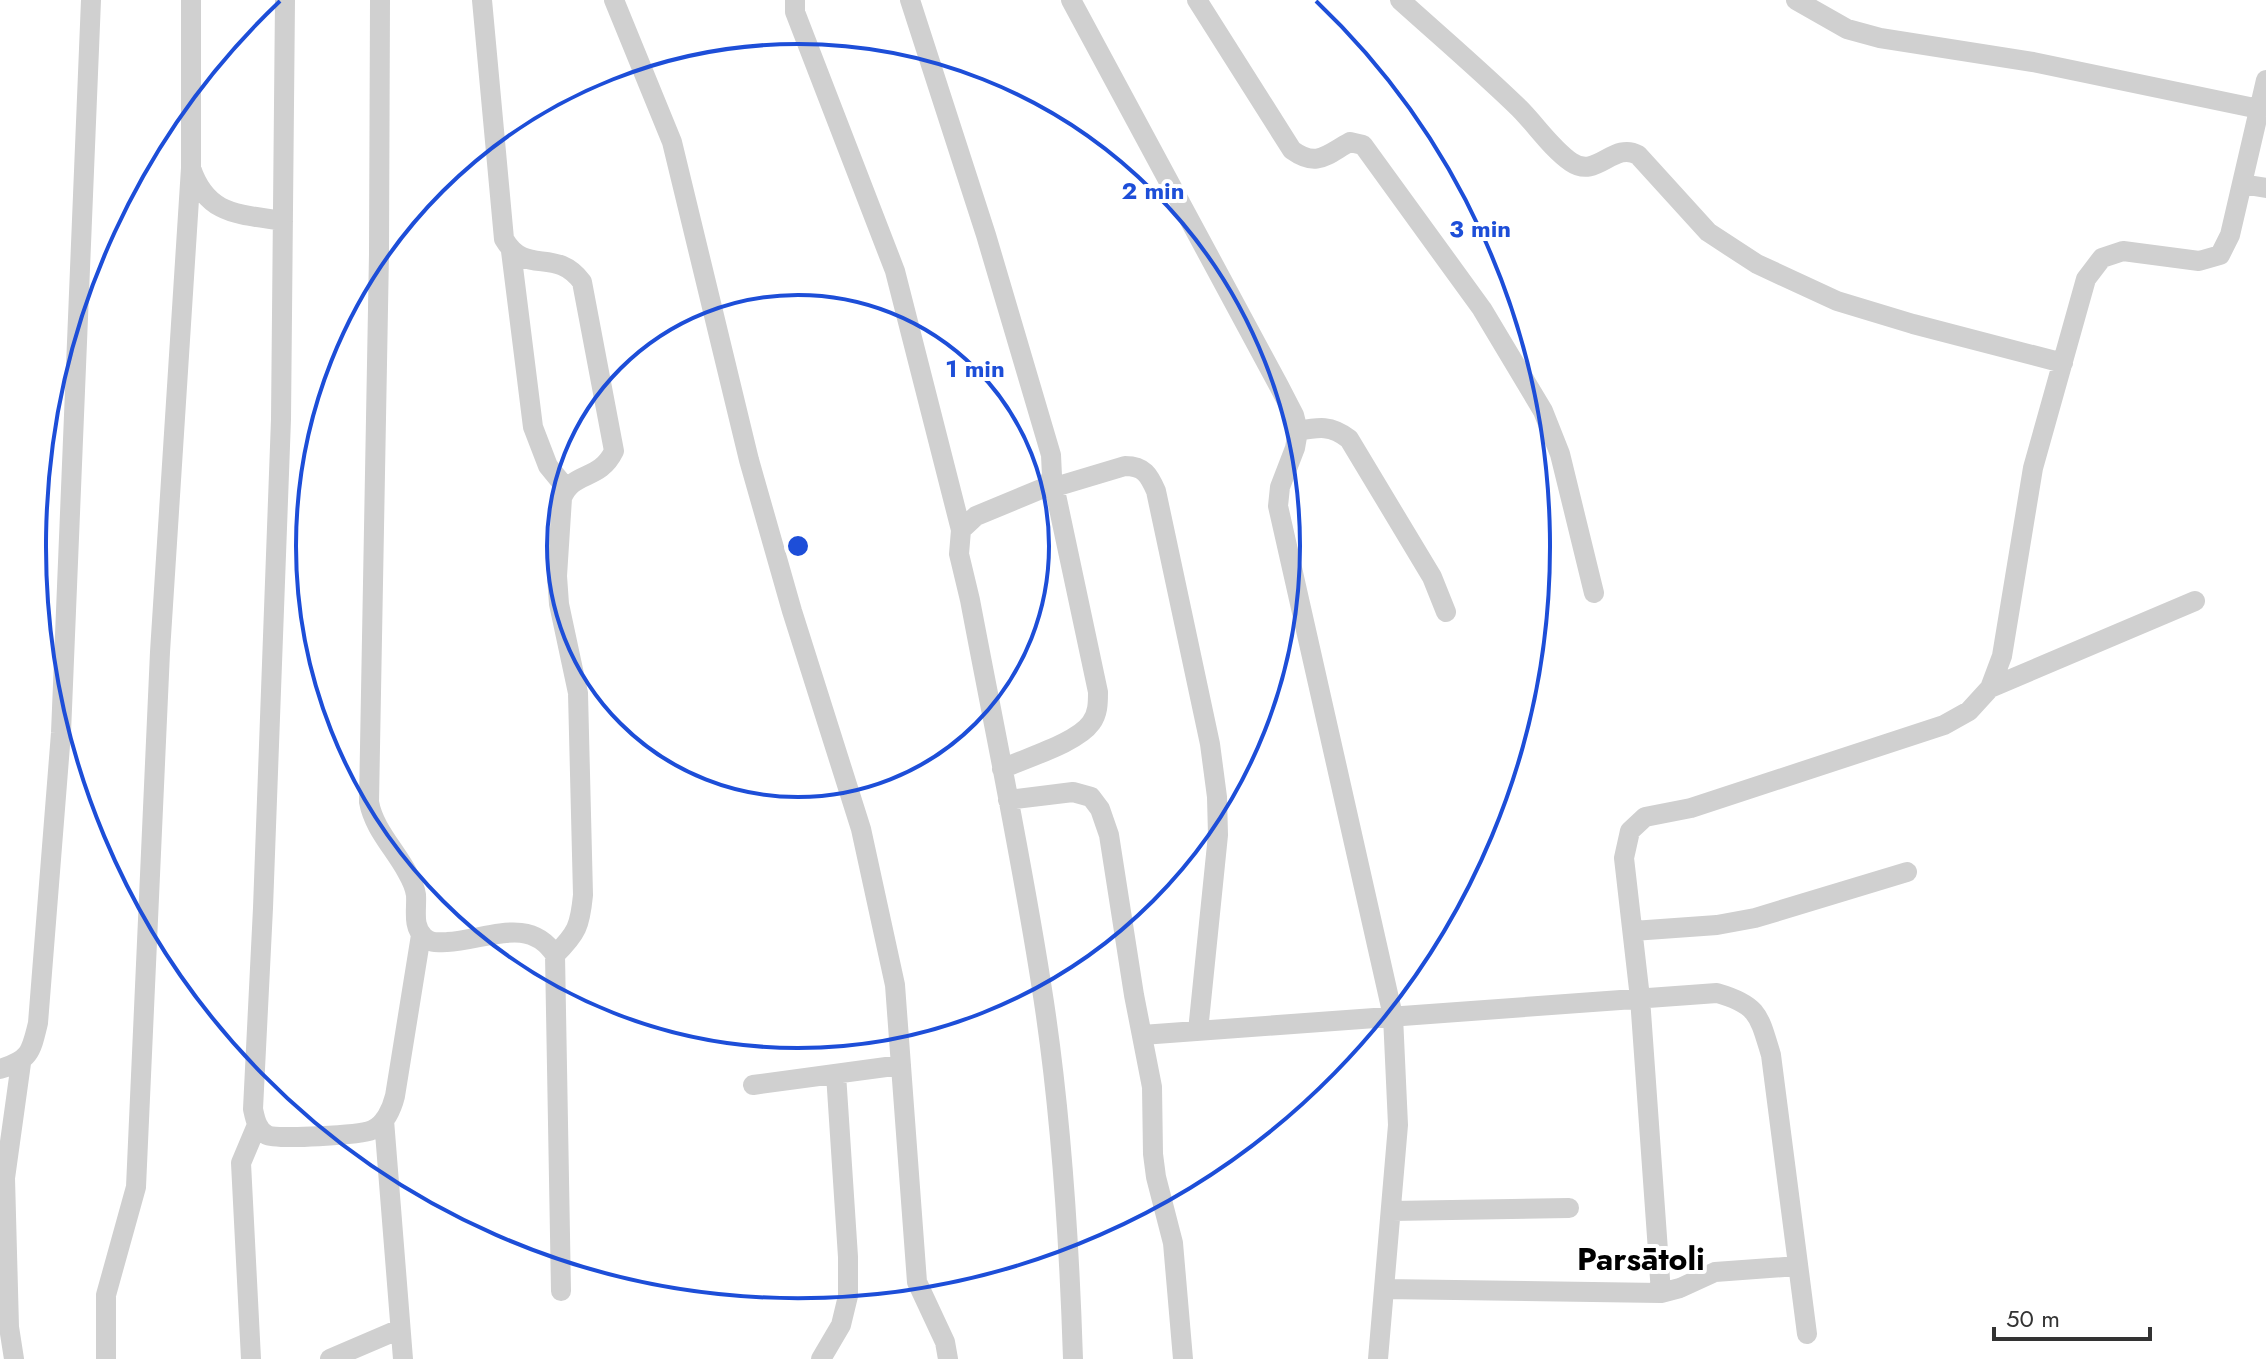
<svg xmlns="http://www.w3.org/2000/svg" width="2266" height="1359" viewBox="0 0 2266 1359" font-family="Jost,sans-serif">
  <style>
    .lines { fill: none; stroke-linecap: round; stroke-linejoin: round }
    .minor { stroke: #d0d0d0; stroke-width: 20 }
    .ring { fill: none; stroke: #1d4ed8; stroke-width: 4 }
    .labels { text-anchor: middle; stroke-width: 8; stroke-linejoin: round; paint-order: stroke }
    .district-label { font-size: 32px; font-weight: bold; fill: #000; stroke: #fff }
    .centre { fill: #1d4ed8; stroke: #fff; stroke-width: 4 }
    .ring-label { font-size: 24px; text-anchor: middle; font-weight: bold; fill: #1d4ed8; stroke: #fff; stroke-width: 8; stroke-linejoin: round; paint-order: stroke }
  </style>
  <rect width="100%" height="100%" fill="#fff"/>
  <g class="lines">
    <path class="minor" d="M191,0V168C207,216 239,214 283,221
      M285,0L281,419L263,908L253,1109C255,1118 257,1130 267,1135C276,1140 361,1135 372,1130C385,1125 392,1108 395,1096L421,935
      M380,0L379,254L369,802C374,829 394,848 407,872C411,879 415,888 416,895C417,910 412,926 424,937C431,944 438,942 447,942C486,940 530,915 555,955L561,1291
      M482,0L504,239C526,277 555,246 582,282L614,451C599,482 573,470 562,498L557,576L559,604L578,693L583,895C580,926 577,933 555,955
      M614,0L672,142L749,460L792,611L861,829L895,985L917,1282L945,1342L948,1359
      M795,0V12L895,271L961,530
      M910,0L986,235L1051,455L1052,476L1046,487L976,516L961,530L959,554L970,600C994,727 1021,855 1041,983C1061,1107 1069,1233 1073,1359
      M1071,0L1279,386L1294,415L1298,431L1295,448L1280,487L1278,506L1393,1016L1398,1125L1378,1359
      M1197,0L1292,150C1317,168 1326,155 1350,142L1363,145L1482,309L1543,411L1560,454L1594,593
      M1400,0C1440,36 1481,71 1519,108C1536,125 1551,148 1571,162C1597,180 1613,141 1638,155L1708,232L1757,264L1837,301L1913,324L2063,363
      M1796,0L1847,29L1880,38L2033,62L2259,109
      M2242,184L2266,188
      M511,251L533,427L548,466L566,488
      M1298,431C1319,427 1331,425 1349,439L1432,577L1446,612
      M1055,487L1125,466C1144,466 1149,475 1156,491L1210,744L1217,797L1218,835L1198,1031
      M1990,688L2195,601
      M1002,769C1025,758 1077,743 1091,723C1098,714 1098,703 1098,692L1052,476
      M1008,800L1073,792L1091,797L1100,809L1109,835L1134,995L1152,1087L1153,1154L1156,1177L1173,1243L1183,1359
      M1633,931L1717,925L1755,918L1907,872
      M1142,1035L1717,993C1759,1005 1759,1016 1771,1055L1807,1334
      M0,1069C30,1060 31,1052 38,1023L61,733L91,0
      M753,1085L901,1065
      M384,1120L403,1359
      M1392,1211L1569,1208
      M1384,1289L1661,1293L1680,1288L1715,1272L1798,1266
      M1661,1293L1640,998L1624,858L1630,831L1645,817L1691,808L1944,725L1969,711L1990,688L2002,656L2033,468L2086,279L2102,258L2123,251L2199,261L2220,255L2230,235L2266,80
      M14,1359L9,1327L5,1178L21,1063
      M106,1359V1295L136,1187L160,652L191,168
      M251,1359L241,1163L257,1125
      M330,1359L400,1329
      M821,1359L841,1325L848,1296V1257L836,1074"/>
  </g>
  <g class="ring">
    <circle cx="798" cy="546" r="251"/>
    <circle cx="798" cy="546" r="502"/>
    <path d="M1316 1A752 752 0 1 1 280 1"/>
  </g>
  <g class="labels">
    <g class="district-label">
      <text x="1641" y="1270">Parsātoli</text>
    </g>
  </g>
  <circle cx="798" cy="546" r="12" class="centre"/>
  <g class="ring-label">
    <text x="1153" y="199">2 min</text>
    <text x="1480" y="237">3 min</text>
    <text x="975" y="377">1 min</text>
  </g>
  <path d="M1994 1327v12h156v-12" fill="none" stroke="#333333" stroke-width="4"/>
  <text x="2006" y="1327" font-size="24" fill="#333333" stroke="#ffffff" stroke-width="6" paint-order="stroke">50 m</text>
</svg>
